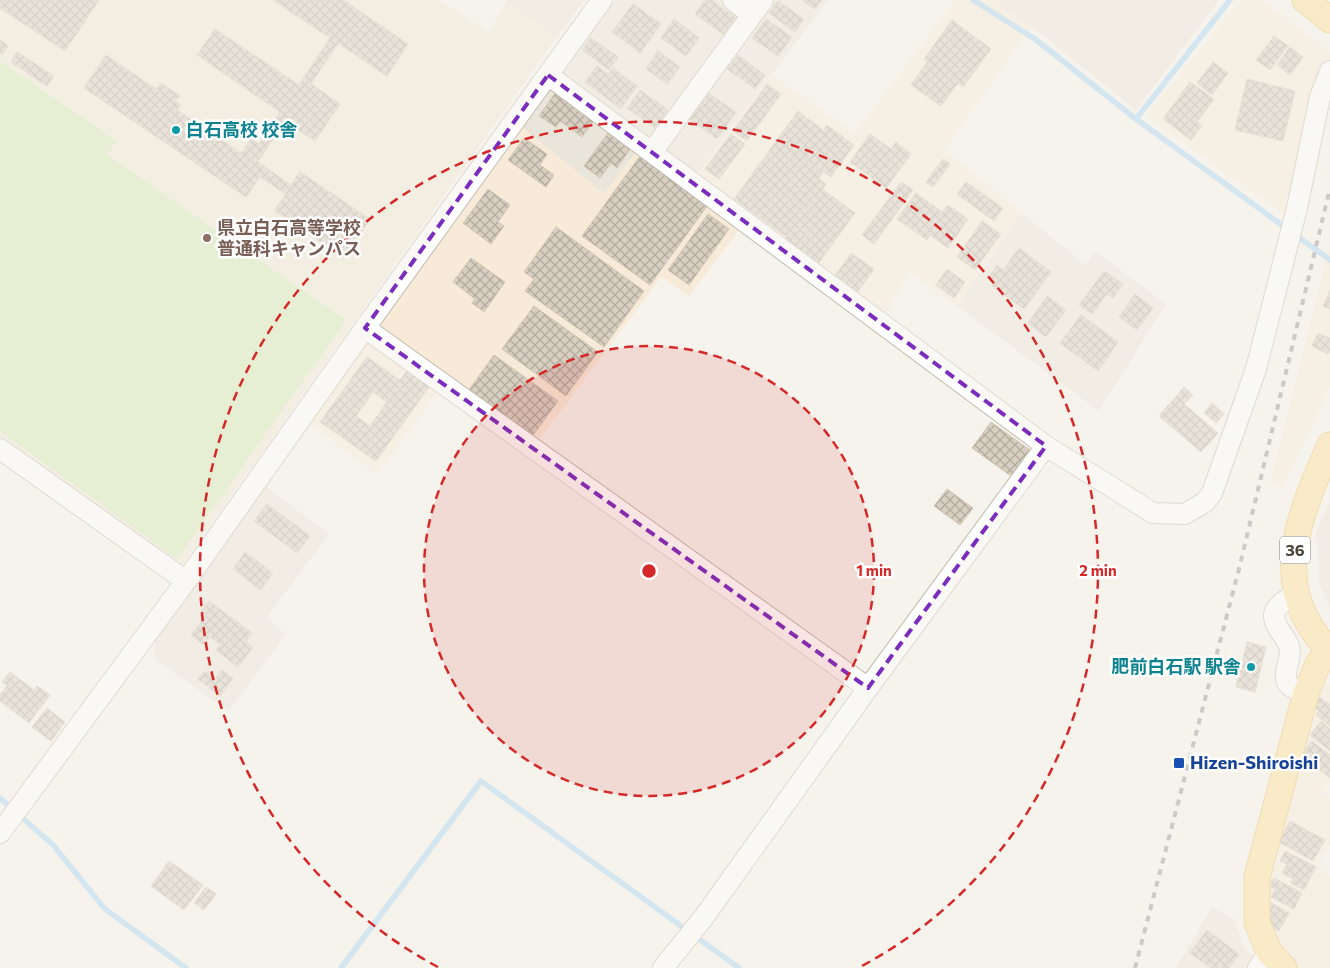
<svg xmlns="http://www.w3.org/2000/svg" width="1330" height="968" viewBox="0 0 1330 968" font-family="Commissioner,'Noto Sans JP',sans-serif">
  <style>
    .residential { fill: #eae5da }
    .commercial { fill: #f7ead8 }
    .education { fill: #efe8d6 }
    .green { fill: #d2eab5 }
    .lines { fill: none; stroke-linecap: round; stroke-linejoin: round }
    .stream { stroke: #a9d4f2; stroke-width: 5.5 }
    .building { fill: url(#building-cross-hatch); stroke: #d3c7b4; fill-rule: evenodd }
    .minor-casing { stroke: #c2bbae; stroke-width: 22 }
    .major-casing { stroke: #e6c16a; stroke-width: 27 }
    .minor { stroke: #fff; stroke-width: 20 }
    .major { stroke: #ffe39c; stroke-width: 25 }
    .rail { stroke: #9a9a9a; stroke-width: 4; stroke-dasharray: 6 6; stroke-linecap: butt }
    .marked { fill: none; stroke: #7b2cbf; stroke-width: 4; stroke-dasharray: 10 6; stroke-linejoin: round }
    .ring { fill: none; stroke: #d62828; stroke-width: 2.5; stroke-dasharray: 9 6 }
    .culture-dot { fill: #0f9aa8; stroke: #fff; stroke-width: 2 }
    .education-dot { fill: #8d6e63; stroke: #fff; stroke-width: 2 }
    .transit-dot { fill: #1a4fb4; stroke: #fff; stroke-width: 2 }
    .labels { text-anchor: middle; stroke-width: 5; stroke-linejoin: round; paint-order: stroke }
    .shield { fill: #fff; stroke: #817c74; stroke-width: 1 }
    .shield-label { font-size: 16px; font-weight: bold; fill: #4b4439 }
    .culture-label { font-size: 18px; font-weight: bold; fill: #0d838f; stroke: #fff; text-anchor: start }
    .education-label { font-size: 18px; font-weight: bold; fill: #785e54; stroke: #fff; text-anchor: start }
    .transit-label { font-size: 18px; font-weight: bold; fill: #164399; stroke: #fff; text-anchor: start }
    .centre { fill: #d62828; stroke: #fff; stroke-width: 2.5 }
    .ring-label { font-size: 15px; text-anchor: middle; font-weight: bold; fill: #d62828; stroke: #fff; stroke-width: 5; stroke-linejoin: round; paint-order: stroke }
  </style>
  <defs>
    <pattern id="building-cross-hatch" width="8" height="8" patternUnits="userSpaceOnUse" patternTransform="scale(1.25)"><rect width="8" height="8" fill="#d8cfc1"/><path d="M0 0l8 8M0 8l8-8" fill="none" stroke="#b1aa9e"/></pattern>
  </defs>
  <rect width="100%" height="100%" fill="#f6f3ec"/>
  <path class="residential" d="M507,0H585L557,36L507,2Z
    M616,0H828L688,185L604,194L522,127Z
    M1001,0H1219L1136,110L1031,26L997,5Z
    M1022,213L1086,265L1095,251L1166,304L1099,411L957,306Z
    M265,486L329,534L266,618L286,634L229,711L154,659L156,637Z
    M1330,502V609L1320,585L1316,532Z
    M1212,907L1234,919L1245,949L1268,968H1176Z"/>
  <path class="commercial" d="M956,0H1001L997,5L1031,26L944,150L1022,213L956,306L909,271L878,327L742,226L689,296L661,277L528,455L438,392L377,474L309,423L522,127L604,194L639,148L688,185L771,75L855,133Z
    M1241,0H1261L1330,51V58L1315,93L1286,216L1146,116Z
    M1330,245V387L1281,489L1271,481Z
    M1323,680L1330,685V781L1322,792L1330,800V845L1317,865L1330,877V968H1300L1286,957L1269,932L1266,881L1313,698Z"/>
  <path class="education" d="M0,0H439L488,32L507,2L557,36L180,568L0,439Z"/>
  <path class="green" d="M0,61L116,141L107,155L346,320L177,559L0,431Z"/>
  <g class="lines">
    <path class="stream" d="M973,0L1035,39L1136,119L1230,0
      M1136,119L1330,260
      M0,798L53,845L105,909L186,968
      M341,968L481,781L739,968"/>
  </g>
  <path class="building" d="M0,0H99L65,51L0,8Z
    M273,0H343L408,44L387,76L338,43L311,84L340,104L315,141L285,121L258,162L291,185L300,172L370,219L344,258L274,211L286,194L260,177L246,197L84,88L106,55L156,89L161,83L180,96L175,102L181,105L177,110L241,153L251,139L259,144L280,112L197,55L215,29L299,85L330,38Z
    M705,0H712L736,18L724,35L695,14Z
    M802,0H822L815,9Z
    M778,1L804,19L795,32L769,13Z
    M633,4L661,24L640,53L612,32Z
    M674,19L699,38L686,56L661,38Z
    M766,19L792,37L778,56L752,38Z
    M952,20L991,49L963,87L958,83L941,106L911,85L928,61L924,59Z
    M1274,36L1288,46L1270,70L1256,60Z
    M591,38L618,57L609,70L582,50Z
    M0,40L8,46L2,55L0,54Z
    M1290,47L1303,57L1290,75L1277,65Z
    M658,51L680,67L667,84L646,69Z
    M17,52L54,76L47,86L11,62Z
    M738,55L765,75L755,89L727,69Z
    M1213,62L1228,73L1212,95L1197,83Z
    M597,66L608,74L613,68L637,86L621,109L585,82Z
    M1247,79L1295,91L1283,141L1235,130Z
    M1190,82L1214,99L1197,122L1202,125L1191,140L1163,119Z
    M767,84L781,94L747,141L733,131Z
    M640,90L668,110L655,128L627,108Z
    M556,92L594,120L582,137L560,121L556,127L539,116Z
    M708,93L736,112L717,139L689,119Z
    M798,111L823,130L827,125L854,145L831,177L805,159L783,191L799,203L778,231L734,199Z
    M608,133L630,149L617,168L611,163L600,178L584,166Z
    M731,134L745,144L719,179L705,169Z
    M870,134L891,149L896,142L911,154L886,188L850,162Z
    M524,138L547,154L540,165L554,175L546,187L508,160Z
    M640,156L708,205L650,285L582,236Z
    M805,159L823,172L819,179L826,184L808,209L783,191Z
    M943,159L950,164L933,187L926,182Z
    M901,182L913,190L874,244L862,235Z
    M966,182L1003,208L994,221L957,194Z
    M488,189L510,205L498,222L504,226L491,244L463,223Z
    M822,189L855,213L818,264L795,249L819,217L808,209Z
    M916,193L942,212L948,205L968,219L948,248L930,235L927,240L897,219Z
    M799,203L819,217L795,249L785,241L787,237L778,231Z
    M708,214L729,229L689,285L668,270Z
    M982,221L1001,234L975,270L957,257Z
    M556,227L644,291L604,347L525,291L534,279L524,272Z
    M1019,248L1051,272L1024,309L992,286L995,281L989,277L997,265L1003,270Z
    M851,253L874,269L857,293L835,276Z
    M471,258L505,282L484,312L472,303L475,299L453,282Z
    M947,269L965,282L954,298L936,285Z
    M1104,271L1123,284L1113,298L1107,294L1092,314L1079,305Z
    M1330,290V309L1323,306Z
    M1135,294L1153,308L1137,330L1119,317Z
    M1047,296L1066,310L1046,337L1028,323Z
    M534,306L598,352L566,396L502,349Z
    M1081,315L1118,342L1098,371L1060,343Z
    M1318,333L1330,338V350L1328,354L1312,346Z
    M494,355L558,401L532,437L468,391Z
    M367,357L400,380L407,371L429,387L376,461L320,422ZM373,392L387,402L370,426L356,416Z
    M1184,387L1193,395L1184,404L1218,433L1201,452L1159,416Z
    M1212,403L1224,414L1216,423L1204,413Z
    M991,422L1030,450L1011,476L972,448Z
    M947,489L973,508L960,525L934,506Z
    M267,504L310,536L297,553L254,521Z
    M245,552L273,573L261,590L233,569Z
    M209,601L252,633L246,642L253,647L238,667L216,650L220,644L210,637L204,645L191,635L206,615L201,611Z
    M1247,642L1266,647L1255,692L1236,687Z
    M222,670L233,678L220,696L198,679L205,671L215,679Z
    M10,672L34,690L37,686L50,695L29,723L0,701V695L7,686L2,682Z
    M1320,697L1330,705V726L1316,715L1319,711L1313,706Z
    M47,708L65,722L51,741L32,727Z
    M1321,721L1330,729V751L1310,735Z
    M1312,741L1330,755V778L1301,755Z
    M1290,821L1325,840L1313,861L1279,842Z
    M1285,851L1316,867L1304,890L1291,883L1293,879L1282,873L1287,864L1280,861Z
    M169,861L203,885L184,910L151,886Z
    M1274,878L1302,893L1294,909L1271,897L1275,889L1269,886Z
    M206,887L216,894L204,910L194,903Z
    M1270,902L1289,913L1279,931L1270,926L1265,911Z
    M1207,930L1239,954L1229,968H1211L1190,953Z"/>
  <g class="lines">
    <g class="minor-casing">
      <path id="minor" d="M733,0L752,15
        M548,75L1046,446L1153,513L1185,514L1205,502L1212,493L1256,369L1297,208L1320,97L1330,71
        M652,152L763,0
        M365,328L868,688
        M0,449L186,581
        M1296,594C1289,598 1279,603 1275,611C1270,623 1285,635 1289,646C1293,658 1281,674 1288,684C1292,689 1300,691 1306,693
        M0,833L186,581L365,328L602,0
        M663,968L704,917L868,688L1046,446
        M1258,968L1269,952"/>
    </g>
    <g class="major-casing">
      <path id="major" d="M1305,0L1330,20
        M1330,445C1300,514 1266,587 1330,651
        M1284,968L1269,952L1257,922V877L1306,693L1317,666L1328,649"/>
    </g>
    <use href="#minor" class="minor"/>
    <use href="#major" class="major"/>
    <path class="rail" d="M1135,968L1240,565L1330,188"/>
  </g>
  <path d="M0 0H1330V968H0ZM548,75L1046,446L868,688L365,328Z" fill="#f6f3ec" fill-opacity=".55" fill-rule="evenodd"/>
  <path class="marked" d="M548,75L1046,446L868,688L365,328Z"/>
  <circle cx="649" cy="571" r="225" fill="#d62828" fill-opacity=".12"/>
  <g class="ring">
    <circle cx="649" cy="571" r="225"/>
    <path d="M438 967A449 449 0 1 1 860 967"/>
  </g>
  <g class="culture-dot">
    <circle cx="176" cy="130" r="5"/>
    <circle cx="1251" cy="667" r="5"/>
  </g>
  <circle class="education-dot" cx="207" cy="238" r="5"/>
  <rect class="transit-dot" x="1173" y="757" width="12" height="12" rx="2.5"/>
  <g class="labels">
    <rect class="shield" x="1280" y="536.5" width="30" height="27" rx="4"/>
    <g class="shield-label">
      <text x="1295" y="556">36</text>
    </g>
    <g class="culture-label">
      <text x="186" y="136">白石高校 校舎</text>
      <text x="1241" y="673" text-anchor="end">肥前白石駅 駅舎</text>
    </g>
    <g class="education-label">
      <text x="217" y="234">県立白石高等学校<tspan x="217" dy="21">普通科キャンパス</tspan></text>
    </g>
    <g class="transit-label">
      <text x="1190" y="769">Hizen-Shiroishi</text>
    </g>
  </g>
  <circle cx="649" cy="571" r="8" class="centre"/>
  <g class="ring-label">
    <text x="874" y="576">1 min</text>
    <text x="1098" y="576">2 min</text>
  </g>
</svg>
